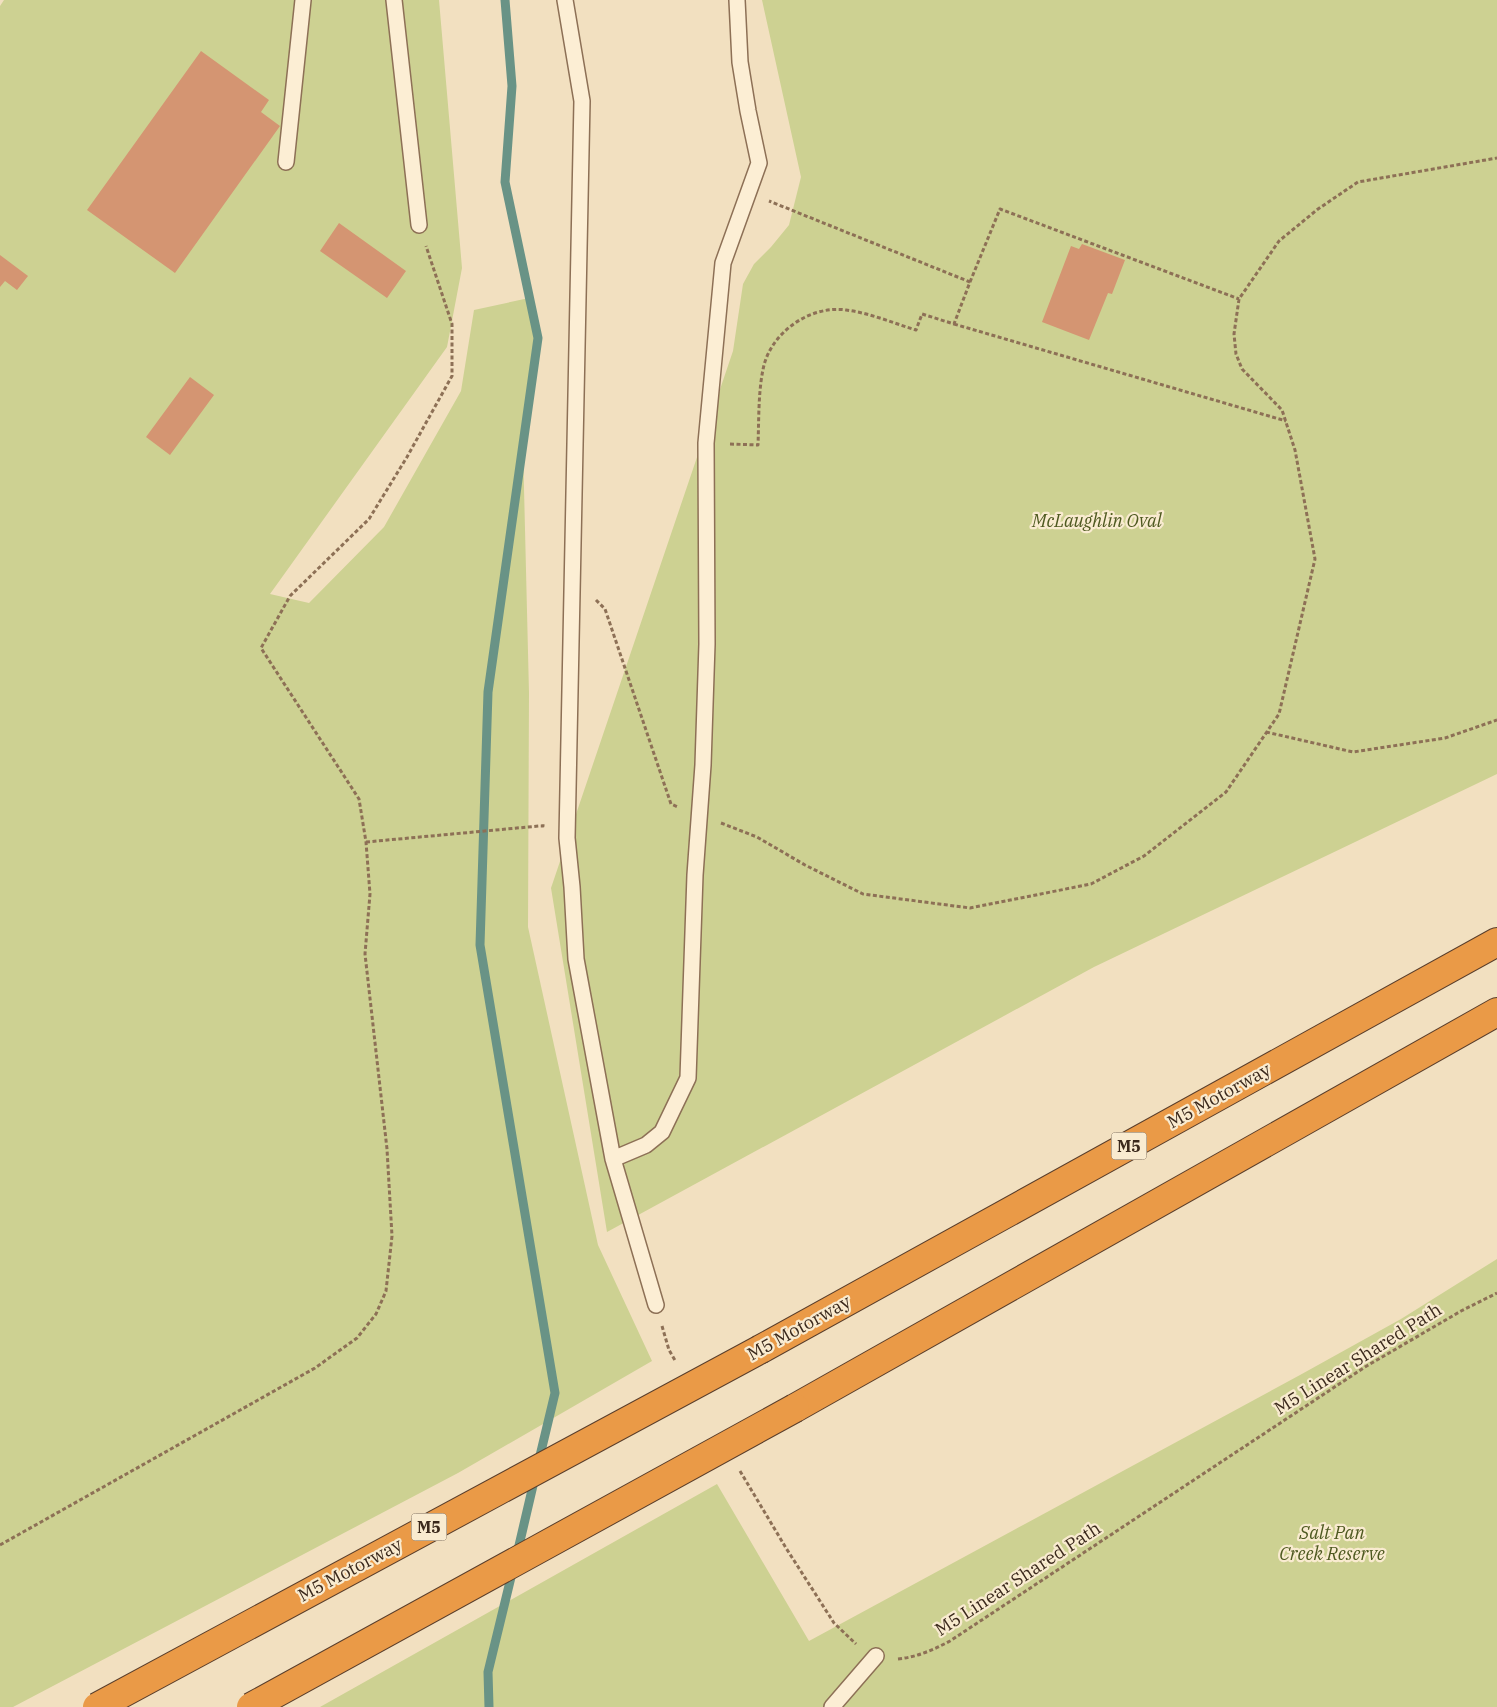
<svg xmlns="http://www.w3.org/2000/svg" width="1497" height="1707" viewBox="0 0 1497 1707" font-family="'IBM Plex Serif',serif">
  <style>
    .green { fill: #cdd192 }
    .lines { fill: none; stroke-linecap: round; stroke-linejoin: round }
    .stream { stroke: #699386; stroke-width: 9 }
    .building { fill: #d49572 }
    .lane-casing { stroke: #8d7056; stroke-width: 18 }
    .highway-casing { stroke: #5a3e2b; stroke-width: 30 }
    .path { stroke: #8d7056; stroke-width: 3; stroke-dasharray: 4 2.5; stroke-linecap: butt }
    .lane { stroke: #fceed4; stroke-width: 15 }
    .highway { stroke: #ea9a47; stroke-width: 28 }
    .highway-bridge-casing { stroke: #5a3e2b; stroke-width: 30; stroke-linecap: butt }
    .highway-bridge { stroke: #ea9a47; stroke-width: 28 }
    .labels { text-anchor: middle; stroke-width: 4.5; stroke-linejoin: round; paint-order: stroke }
    .shield { fill: #f9ebd0; stroke: #746352; stroke-width: 1 }
    .shield-label { font-size: 16px; font-weight: bold; fill: #3b291c }
    .park-label { font-size: 18px; font-style: italic; fill: #4e5920; stroke: #f9ebd0 }
    .street-label { font-size: 18px; fill: #3b291c; stroke: #f9ebd0 }
  </style>
  <rect width="100%" height="100%" fill="#f2e0c0"/>
  <path class="green" d="M4,0H439L462,268L447,347L270,594L309,603L384,527L461,391L474,310L529,298L538,338L523,447L529,693L528,927L598,1245L652,1361L458,1473L13,1707H0V6Z
    M762,0H1497V774L1094,967L607,1232L551,888L733,351L743,284L754,264L771,247L789,225L801,177Z
    M1497,1259V1707H320L717,1484L809,1641L1300,1375L1401,1319Z"/>
  <g class="lines">
    <path class="stream" d="M505,0L512,86L505,182L538,338L488,692L480,945L555,1393L538,1464
      M517,1554L535,1477
      M489,1707L488,1672L513,1569"/>
  </g>
  <path class="building" d="M201,51L269,100L261,112L280,126L175,273L87,210Z
    M339,223L406,271L387,298L320,251Z
    M1082,244L1125,260L1112,294L1108,293L1089,340L1042,322L1071,246L1079,249Z
    M0,255L28,276L17,290L5,281L0,287Z
    M190,377L214,395L170,455L146,437Z"/>
  <g class="lines">
    <g class="lane-casing">
      <path id="lane" d="M394,0L419,225
        M565,0L582,101L567,838L572,887L576,959L613,1159L656,1305
        M286,162L303,0
        M613,1159L646,1145L662,1132L688,1078L695,875L703,765L707,644L706,443L723,263L759,163L748,111L740,62L737,0
        M832,1707L876,1656"/>
    </g>
    <g class="highway-casing">
      <path id="highway" d="M761,1349L1497,942
        M795,1408L1497,1012"/>
    </g>
    <path class="path" d="M970,282L1000,209L1239,299
      M954,324L1286,421
      M730,444L758,445C759,419 758,390 764,365C773,331 811,305 846,310C870,313 893,323 916,330L922,314L954,324L970,282L769,201
      M596,600L605,609L671,804L678,807
      M1266,732L1353,752L1445,738L1497,720
      M721,823L757,837L805,865L863,894L970,908L1091,884L1144,856L1226,792L1279,714L1315,559L1295,450L1282,410L1242,369L1236,354L1234,334L1239,299L1279,241L1318,209L1358,182L1497,158
      M366,842L539,826H543V824
      M662,1326L669,1350L676,1362
      M740,1471L786,1548L834,1623L856,1644
      M0,1545L315,1368L357,1338L376,1314L386,1291L392,1236L387,1149L365,954L370,894L366,842L359,799L261,648L290,596L369,519L407,457L452,376V324L426,246
      M898,1659C917,1657 933,1650 950,1641L1365,1367L1461,1311L1497,1293"/>
    <use href="#lane" class="lane"/>
    <use href="#highway" class="highway"/>
    <g class="highway-bridge-casing">
      <path id="highway-bridge" d="M97,1707L761,1349
        M251,1707L795,1408"/>
    </g>
    <use href="#highway-bridge" class="highway-bridge"/>
  </g>
  <g class="labels">
    <g class="shield">
      <rect x="1111.5" y="1132.5" width="35" height="27" rx="4"/>
      <rect x="411.5" y="1513.5" width="35" height="27" rx="4"/>
    </g>
    <g class="shield-label">
      <text x="1129" y="1152">M5</text>
      <text x="429" y="1533">M5</text>
    </g>
    <g class="park-label">
      <text x="1097" y="527">McLaughlin Oval</text>
      <text x="1332" y="1539">Salt Pan<tspan x="1332" dy="21">Creek Reserve</tspan></text>
    </g>
    <g class="street-label">
      <text transform="translate(1219 1096) rotate(-29)" y="6">M5 Motorway</text>
      <text transform="translate(799 1328) rotate(-29)" y="6">M5 Motorway</text>
      <text transform="translate(1358 1359) rotate(-32)" y="6">M5 Linear Shared Path</text>
      <text transform="translate(350 1570) rotate(-28)" y="6">M5 Motorway</text>
      <text transform="translate(1018 1579) rotate(-33)" y="6">M5 Linear Shared Path</text>
    </g>
  </g>
</svg>
